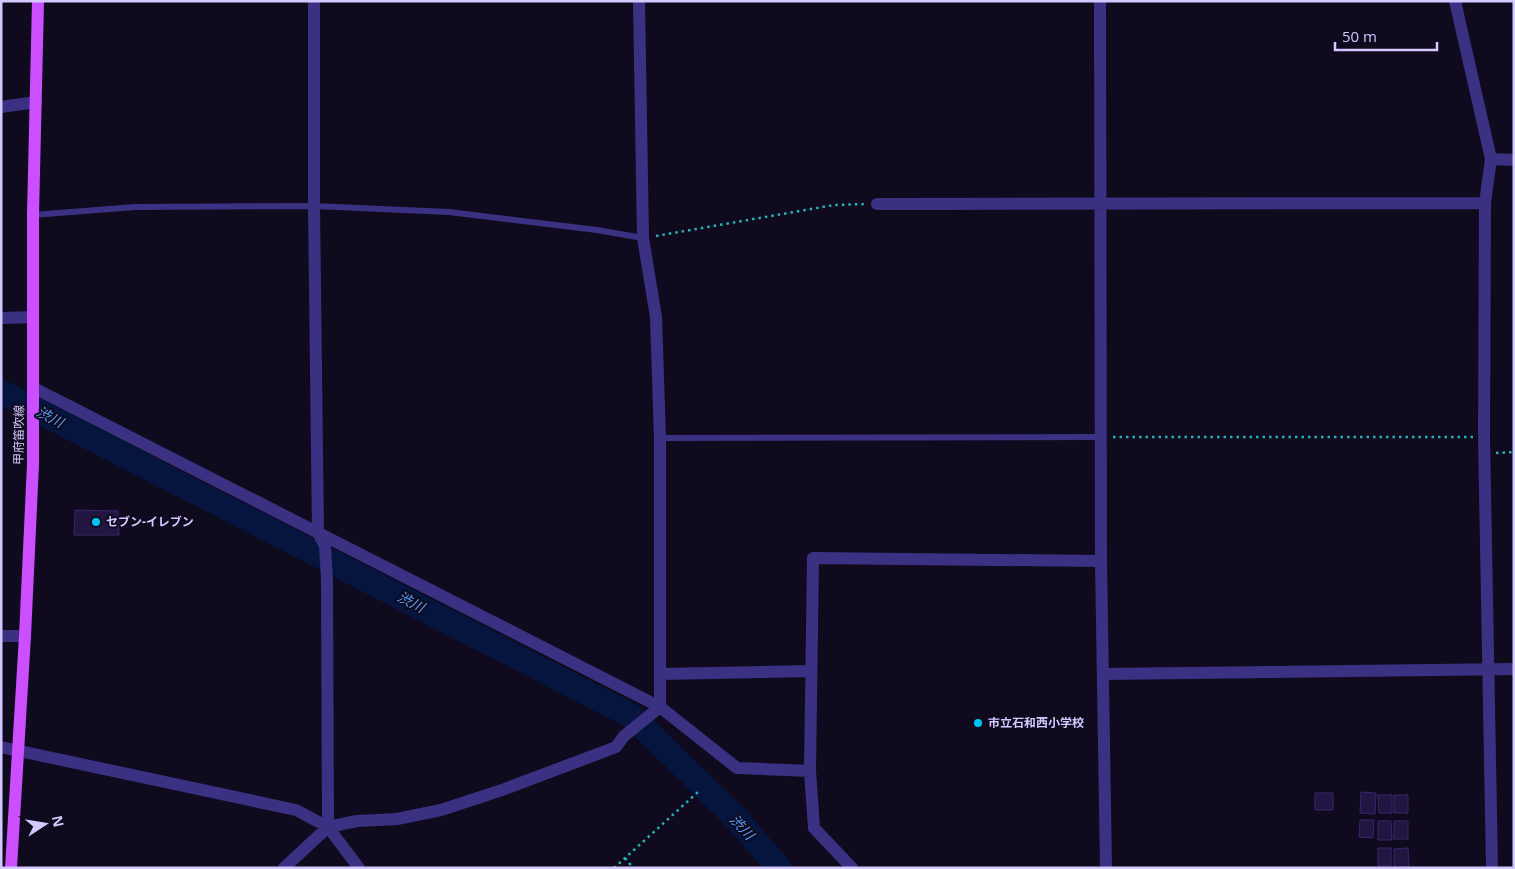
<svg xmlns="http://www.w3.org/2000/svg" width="1515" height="869" viewBox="0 0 1515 869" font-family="'Open Sans','Noto Sans JP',sans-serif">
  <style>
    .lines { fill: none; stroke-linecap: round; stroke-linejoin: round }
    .river { stroke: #05153d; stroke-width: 25 }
    .building { fill: #221541; stroke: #3a256f }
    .path { stroke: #23b5b8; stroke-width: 2.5; stroke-dasharray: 2.5 4; stroke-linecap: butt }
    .lane { stroke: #3b3182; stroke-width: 6 }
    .street { stroke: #3b3182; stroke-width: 12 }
    .primary { stroke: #cc4fff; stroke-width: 12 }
    .poi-dot { fill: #00c6f3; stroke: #100a1f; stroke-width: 2 }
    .labels { text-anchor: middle; stroke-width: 4; stroke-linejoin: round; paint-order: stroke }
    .street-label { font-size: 12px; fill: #d3c8ff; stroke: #100a1f }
    .poi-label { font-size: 12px; font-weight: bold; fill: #d3c8ff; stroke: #100a1f; text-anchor: start }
    .water-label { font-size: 14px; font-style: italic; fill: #56a3ff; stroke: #100a1f }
  </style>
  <rect width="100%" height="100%" fill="#100a1f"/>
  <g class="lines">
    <path class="river" d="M1,392L632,716L737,819L779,868"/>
  </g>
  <path class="building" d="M75,510L118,511L119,535H74Z
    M1361,792L1376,793L1375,814L1360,813Z
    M1315,793H1333V810H1315Z
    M1378,795H1392V813H1379Z
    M1394,795H1408V813H1394Z
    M1360,820H1374L1373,838L1359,837Z
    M1378,821H1391L1392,840H1378Z
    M1394,821H1408V839H1394Z
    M1378,848H1391V866H1378Z
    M1408,848L1409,867H1394V849Z"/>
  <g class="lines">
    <path class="path" d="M656,236L834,205L866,204
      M1113,437H1473
      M1496,453L1514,452
      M625,858L633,868
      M614,868L698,792"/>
    <path class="lane" d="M33,215L135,207L314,206L449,212L597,230L643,238
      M660,438L1101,437"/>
    <path class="street" d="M314,1V206L318,533L325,546L327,579L328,827
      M639,1L643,238L656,317L660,438V707
      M1100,1L1101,561L1106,868
      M1455,1L1491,159L1485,203L1484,437L1492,868
      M1,107L36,102
      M1491,159L1514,160
      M877,204L1485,203
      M1,318L33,317
      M34,388L660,707L737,768L810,771
      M1,636H25
      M660,674L810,671
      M1103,674L1514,669
      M1,747L296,810L328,827L359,868
      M284,868L328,827L357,821L397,819L441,810L502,790L616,747L624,736L660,707
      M852,868L814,828L810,771L813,558L1101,561"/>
    <path class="primary" d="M11,868L25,636L33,464V215L38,1"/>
  </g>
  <g class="poi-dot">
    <circle cx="96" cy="522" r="5"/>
    <circle cx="978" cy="723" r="5"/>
  </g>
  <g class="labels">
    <g class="street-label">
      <text transform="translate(19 435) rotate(-89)" y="4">甲府笛吹線</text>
    </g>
    <g class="poi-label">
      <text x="106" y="526">セブン-イレブン</text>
      <text x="988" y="727">市立石和西小学校</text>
    </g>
    <g class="water-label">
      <text transform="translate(50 417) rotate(27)" y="5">渋川</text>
      <text transform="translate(411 602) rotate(27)" y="5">渋川</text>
      <text transform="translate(742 827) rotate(47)" y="5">渋川</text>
    </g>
  </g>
  <rect width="1515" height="869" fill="none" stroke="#d3c8ff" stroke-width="5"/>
  <g transform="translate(45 824) rotate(78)" stroke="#100a1f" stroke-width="4" paint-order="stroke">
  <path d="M0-4L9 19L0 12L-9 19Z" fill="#d3c8ff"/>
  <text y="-8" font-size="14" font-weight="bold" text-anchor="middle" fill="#d3c8ff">N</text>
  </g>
  <path d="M1335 42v8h102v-8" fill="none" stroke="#d3c8ff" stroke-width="2.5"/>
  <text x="1342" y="42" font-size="15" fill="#d3c8ff" stroke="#100a1f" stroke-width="4" paint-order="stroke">50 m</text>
</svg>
